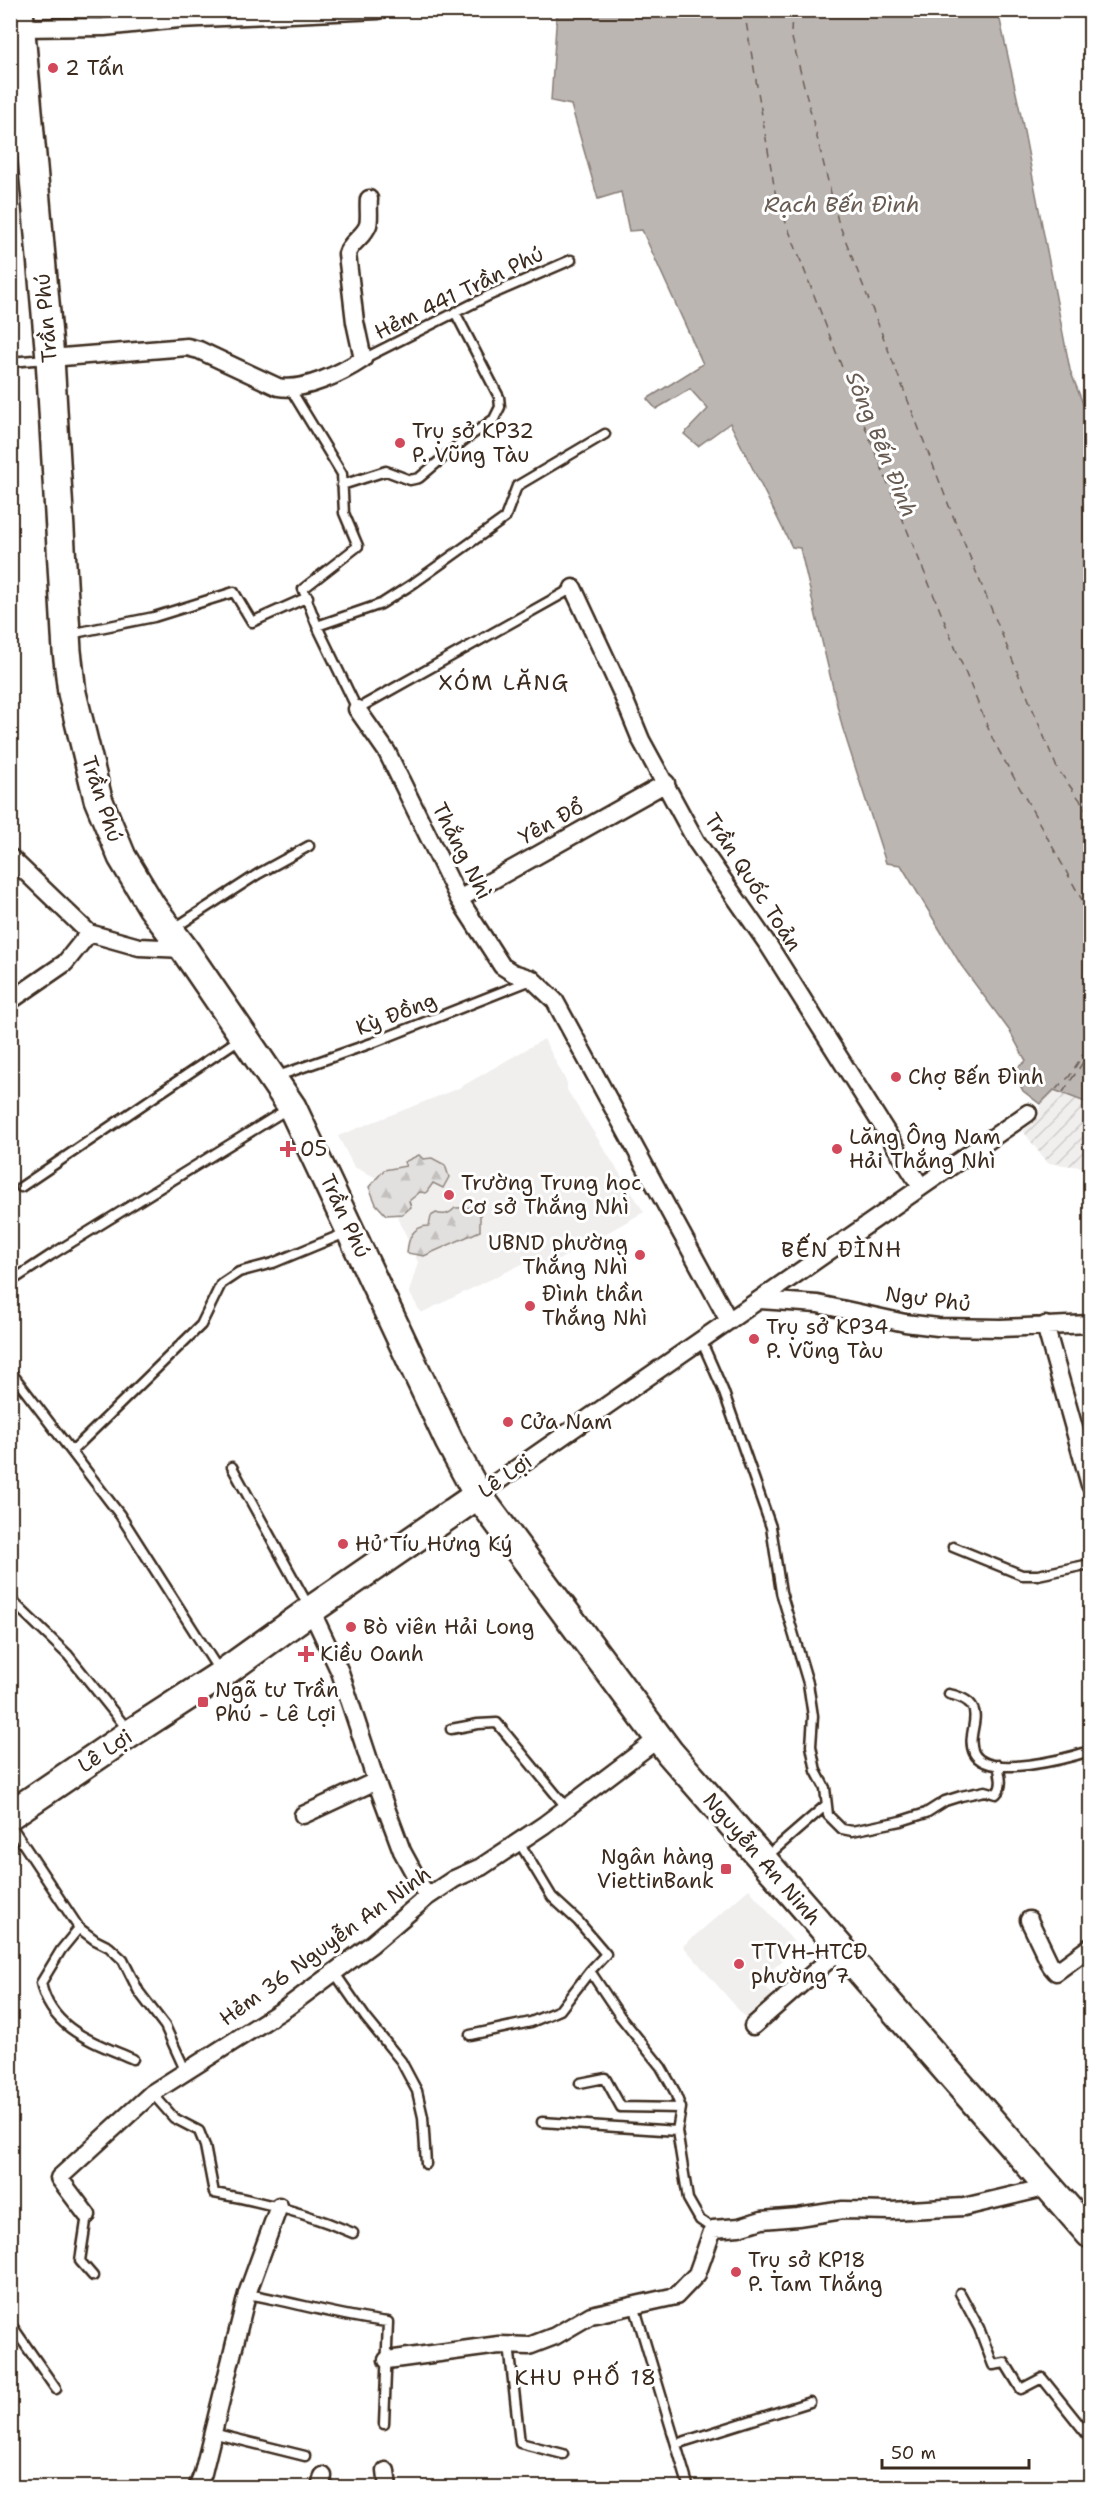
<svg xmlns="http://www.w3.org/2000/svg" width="1101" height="2498" viewBox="0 0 1101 2498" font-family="'Shantell Sans',sans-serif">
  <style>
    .built { fill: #f1efee }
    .industrial { fill: url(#industrial-furrows) }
    .forest { fill: url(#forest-firs); stroke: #8e857e; stroke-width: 1.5 }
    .water { fill: #bcb6b3; stroke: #887e77; stroke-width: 1.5 }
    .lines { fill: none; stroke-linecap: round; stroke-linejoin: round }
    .ferry { stroke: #685b52; stroke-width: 1.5; stroke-dasharray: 8 6; stroke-linecap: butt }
    .lane-casing { stroke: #3b2a1e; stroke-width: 13 }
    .street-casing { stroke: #3b2a1e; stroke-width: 21 }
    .primary-casing { stroke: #3b2a1e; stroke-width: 32 }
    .lane { stroke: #fff; stroke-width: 8 }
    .street { stroke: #fff; stroke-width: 16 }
    .primary { stroke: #fff; stroke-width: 27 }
    .poi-dot { fill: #d1495b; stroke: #fff; stroke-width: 2 }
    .labels { text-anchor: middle; stroke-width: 6; stroke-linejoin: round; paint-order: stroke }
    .poi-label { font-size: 21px; fill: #3b2a1e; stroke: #fff; text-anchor: start }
    .street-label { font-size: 21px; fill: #3b2a1e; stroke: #fff }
    .water-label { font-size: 22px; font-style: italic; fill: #685b52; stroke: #fff }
    .neighbourhood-label { font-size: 22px; letter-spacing: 1.5px; fill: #3b2a1e; stroke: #fff }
  </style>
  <defs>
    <pattern id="industrial-furrows" width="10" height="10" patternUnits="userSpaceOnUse" patternTransform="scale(1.5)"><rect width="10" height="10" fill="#f1efee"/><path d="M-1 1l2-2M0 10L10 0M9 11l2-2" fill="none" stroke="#d0cdcc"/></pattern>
    <pattern id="forest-firs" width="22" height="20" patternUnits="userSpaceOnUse" patternTransform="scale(1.5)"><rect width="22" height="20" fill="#e2e0de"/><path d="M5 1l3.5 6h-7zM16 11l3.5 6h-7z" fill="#c3c0be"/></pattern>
  </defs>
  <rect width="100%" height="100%" fill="#fff"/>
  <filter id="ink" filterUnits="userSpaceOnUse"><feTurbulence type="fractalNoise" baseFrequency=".0167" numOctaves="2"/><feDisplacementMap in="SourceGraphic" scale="12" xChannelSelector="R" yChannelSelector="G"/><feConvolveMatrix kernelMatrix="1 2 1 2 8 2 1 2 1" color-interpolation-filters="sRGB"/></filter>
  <g filter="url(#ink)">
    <path class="built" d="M544,1039L567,1083V1090L644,1212L546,1267L539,1256L421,1313L409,1292L418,1262L381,1180L354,1167L338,1136L459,1088Z
      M749,1889L798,1947L760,1980L777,2000L751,2024L683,1946Z"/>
    <path class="industrial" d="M1054,1090L1090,1104V1168L1047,1163L1023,1131L1039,1117L1040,1104Z"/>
    <path class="forest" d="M419,1155L423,1159L432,1158L445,1165L449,1177L443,1188L433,1183L426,1193L420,1192L409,1201L411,1207L403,1214L386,1215L376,1204L369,1187L384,1170L406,1166L404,1162Z
      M480,1207V1231L424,1256L407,1253C408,1239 412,1226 429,1226L431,1216L436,1213C444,1216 449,1214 455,1208Z"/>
    <path class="water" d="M557,11H998L1020,111L1070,370L1090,422V1104L1054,1090L1040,1104L1023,1091L1013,1071L1026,1061L1009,1030L961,965L901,865L886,863L842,726L800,548L792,547L730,423L698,446L684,434L708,409L690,389L656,409L647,399L703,364L642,230L629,231L621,192L598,199L571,105L551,101Z"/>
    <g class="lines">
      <path class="ferry" d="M744,10L776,197L869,437L993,740L1086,907L1090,923
        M792,10L791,34L838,221L951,511L1057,768L1090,814
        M1056,1089L1069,1077L1090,1043
        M1063,1092L1090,1052"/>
      <g class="lane-casing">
        <path id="lane" d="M363,359L488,296L571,260
          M10,362L46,359
          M291,390L342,474L344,513L358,546L303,589L317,626L357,709L573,588
          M342,485L386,471L410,480L419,478L463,441L494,419L500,407L499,397L455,312
          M317,626L381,604L414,583L505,518L517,486L605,434
          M70,634L154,617L234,592L252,622L308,597
          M173,929L258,874L309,846
          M275,1077L372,1043L529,981
          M21,1187L241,1038
          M10,1282L51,1255L289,1108
          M701,1340L723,1390L771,1527L781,1592L808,1683L813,1716L811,1746L816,1771L825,1788L828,1815L842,1829L852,1831L901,1821L926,1813L945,1801L961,1796L985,1791L996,1794C1004,1786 1000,1775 998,1765
          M10,1371L120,1515L220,1672
          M72,1451L201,1325L221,1284L239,1272L273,1263L348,1232
          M232,1467L309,1607
          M953,1547L1022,1575H1038L1090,1564
          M10,1599L68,1655L128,1730
          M949,1694C995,1704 963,1731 974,1753C988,1780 1068,1758 1090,1751
          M451,1729L478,1724L497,1723L567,1808
          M10,1824L79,1928L95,1940L109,1947L123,1960L139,1992L165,2026L186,2072
          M519,1842L552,1897L578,1921L606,1954L590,1971L620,2016L661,2067L674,2090L681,2108L677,2131L688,2199L700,2220L713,2229
          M765,1858L826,1805
          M79,1928L61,1950L41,1983C51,2030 94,2042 133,2059
          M334,1972L366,2018L401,2061L417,2091L423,2117L426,2164
          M470,2035L531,2022L560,2010L590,1971
          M580,2083L605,2078L621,2107L681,2108
          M152,2093L174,2118L199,2131L205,2146L214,2193C262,2201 307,2213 353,2233
          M542,2122L677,2131
          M87,2215L80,2261L93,2276
          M960,2293L979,2328L993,2365L1005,2363L1021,2389L1042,2378L1090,2438
          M247,2294C294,2302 341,2317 388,2322L384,2424
          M634,2305L689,2488
          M10,2323L56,2389
          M509,2345L520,2443L563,2454
          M212,2433L305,2456
          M676,2444L810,2402"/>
      </g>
      <g class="street-casing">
        <path id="street" d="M20,28L104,27L179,19L379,10
          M50,358L187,347L199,350L278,387C303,392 342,373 363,359L355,322L347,254C350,242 364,237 368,225C370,218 368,207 369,199
          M573,588L620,689L641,740L696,841L769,946L921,1187
          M357,709L387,752L459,899L502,966L513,973L532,979L555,1001L729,1321
          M10,857L89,933L139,947L184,949
          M459,899L666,783
          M10,1001L65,963L89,933
          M760,1300L818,1304L905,1323L938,1327L1001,1328L1090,1324
          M1045,1325L1090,1485
          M478,1495L1028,1113
          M311,1610L340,1672L376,1781
          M303,1815L376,1781L402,1851L427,1897
          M1029,1920L1051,1966L1056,1972L1090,1947
          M753,2026L841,1949
          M87,2215L59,2178L152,2093L286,2008L372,1944L427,1897L454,1879L481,1867L544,1825L659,1738
          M387,2360L499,2345L529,2346L555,2336L591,2315L676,2296L697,2274L713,2229L739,2227L762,2220L798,2217L843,2210L891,2211L964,2207L1048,2187
          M386,2471L388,2488
          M197,2488L203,2473L247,2294L279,2206
          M320,2488L323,2476"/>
      </g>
      <g class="primary-casing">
        <path id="primary" d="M19,10L50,358L67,651L72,693L98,799L122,857L152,907L184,949L292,1107L449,1441L478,1495L670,1753L1090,2234
          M10,1815L131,1733L222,1674L311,1610L478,1495"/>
      </g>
      <use href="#lane" class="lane"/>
      <use href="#street" class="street"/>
      <use href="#primary" class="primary"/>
    </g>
  </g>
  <g class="poi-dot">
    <circle cx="53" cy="68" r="6"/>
    <circle cx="400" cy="443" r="6"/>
    <circle cx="896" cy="1077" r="6"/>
    <path d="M285 1140h6v6h6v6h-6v6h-6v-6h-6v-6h6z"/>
    <circle cx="837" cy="1149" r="6"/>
    <circle cx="449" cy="1195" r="6"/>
    <circle cx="640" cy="1255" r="6"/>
    <circle cx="530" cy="1306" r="6"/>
    <circle cx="754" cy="1339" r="6"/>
    <circle cx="508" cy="1422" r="6"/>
    <circle cx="343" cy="1544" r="6"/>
    <circle cx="351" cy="1627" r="6"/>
    <path d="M303 1645h6v6h6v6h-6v6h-6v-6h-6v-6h6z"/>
    <rect x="197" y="1696" width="12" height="12" rx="3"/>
    <rect x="720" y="1863" width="12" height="12" rx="3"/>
    <circle cx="739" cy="1964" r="6"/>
    <circle cx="736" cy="2272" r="6"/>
  </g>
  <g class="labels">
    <g class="poi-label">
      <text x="65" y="75">2 Tấn</text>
      <text x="412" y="438">Trụ sở KP32<tspan x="412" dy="24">P. Vũng Tàu</tspan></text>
      <text x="908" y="1084">Chợ Bến Đình</text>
      <text x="849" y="1144">Lăng Ông Nam<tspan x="849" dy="24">Hải Thắng Nhì</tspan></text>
      <text x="300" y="1156">05</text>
      <text x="461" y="1190">Trường Trung học<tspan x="461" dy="24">Cơ sở Thắng Nhì</tspan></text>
      <text x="628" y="1250" text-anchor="end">UBND phường<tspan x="628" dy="24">Thắng Nhì</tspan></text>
      <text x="542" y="1301">Đình thần<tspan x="542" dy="24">Thắng Nhì</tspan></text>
      <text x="766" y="1334">Trụ sở KP34<tspan x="766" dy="24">P. Vũng Tàu</tspan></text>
      <text x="520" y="1429">Cửa Nam</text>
      <text x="355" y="1551">Hủ Tíu Hưng Ký</text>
      <text x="363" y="1634">Bò viên Hải Long</text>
      <text x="320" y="1661">Kiều Oanh</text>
      <text x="215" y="1697">Ngã tư Trần<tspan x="215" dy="24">Phú - Lê Lợi</tspan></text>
      <text x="714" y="1864" text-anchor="end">Ngân hàng<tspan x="714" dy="24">ViettinBank</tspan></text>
      <text x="751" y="1959">TTVH-HTCĐ<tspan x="751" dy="24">phường 7</tspan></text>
      <text x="748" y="2267">Trụ sở KP18<tspan x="748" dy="24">P. Tam Thắng</tspan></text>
    </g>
    <g class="street-label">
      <text transform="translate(459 293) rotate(-26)" y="7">Hẻm 441 Trần Phú</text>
      <text transform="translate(46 318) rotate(-95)" y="7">Trần Phú</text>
      <text transform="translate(102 799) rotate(72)" y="7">Trần Phú</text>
      <text transform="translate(551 822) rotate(-29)" y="7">Yên Đổ</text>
      <text transform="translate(462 851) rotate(63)" y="7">Thắng Nhì</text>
      <text transform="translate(753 882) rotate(57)" y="7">Trần Quốc Toản</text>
      <text transform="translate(396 1014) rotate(-21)" y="7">Kỳ Đồng</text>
      <text transform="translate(345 1216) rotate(65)" y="7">Trần Phú</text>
      <text transform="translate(928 1299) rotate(7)" y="7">Ngư Phủ</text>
      <text transform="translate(505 1476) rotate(-35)" y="7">Lê Lợi</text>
      <text transform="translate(105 1751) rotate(-34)" y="7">Lê Lợi</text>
      <text transform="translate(762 1859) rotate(49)" y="7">Nguyễn An Ninh</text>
      <text transform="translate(325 1946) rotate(-36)" y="7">Hẻm 36 Nguyễn An Ninh</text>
    </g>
    <g class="water-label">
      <text x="842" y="212">Rạch Bến Đình</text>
      <text transform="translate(882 444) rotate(68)" y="8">Sông Bến Đình</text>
    </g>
    <g class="neighbourhood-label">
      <text x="504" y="690">XÓM LĂNG</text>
      <text x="842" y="1257">BẾN ĐÌNH</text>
      <text x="586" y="2385">KHU PHỐ 18</text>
    </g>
  </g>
  <rect width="1101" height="2498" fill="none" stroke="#fff" stroke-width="36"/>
  <rect x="18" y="18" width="1065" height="2462" fill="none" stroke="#3b2a1e" stroke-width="2" filter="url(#ink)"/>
  <path d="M882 2459v9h147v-9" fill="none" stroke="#3b2a1e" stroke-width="3"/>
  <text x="891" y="2459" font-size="18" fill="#3b2a1e" stroke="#ffffff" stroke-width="4.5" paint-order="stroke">50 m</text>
</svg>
